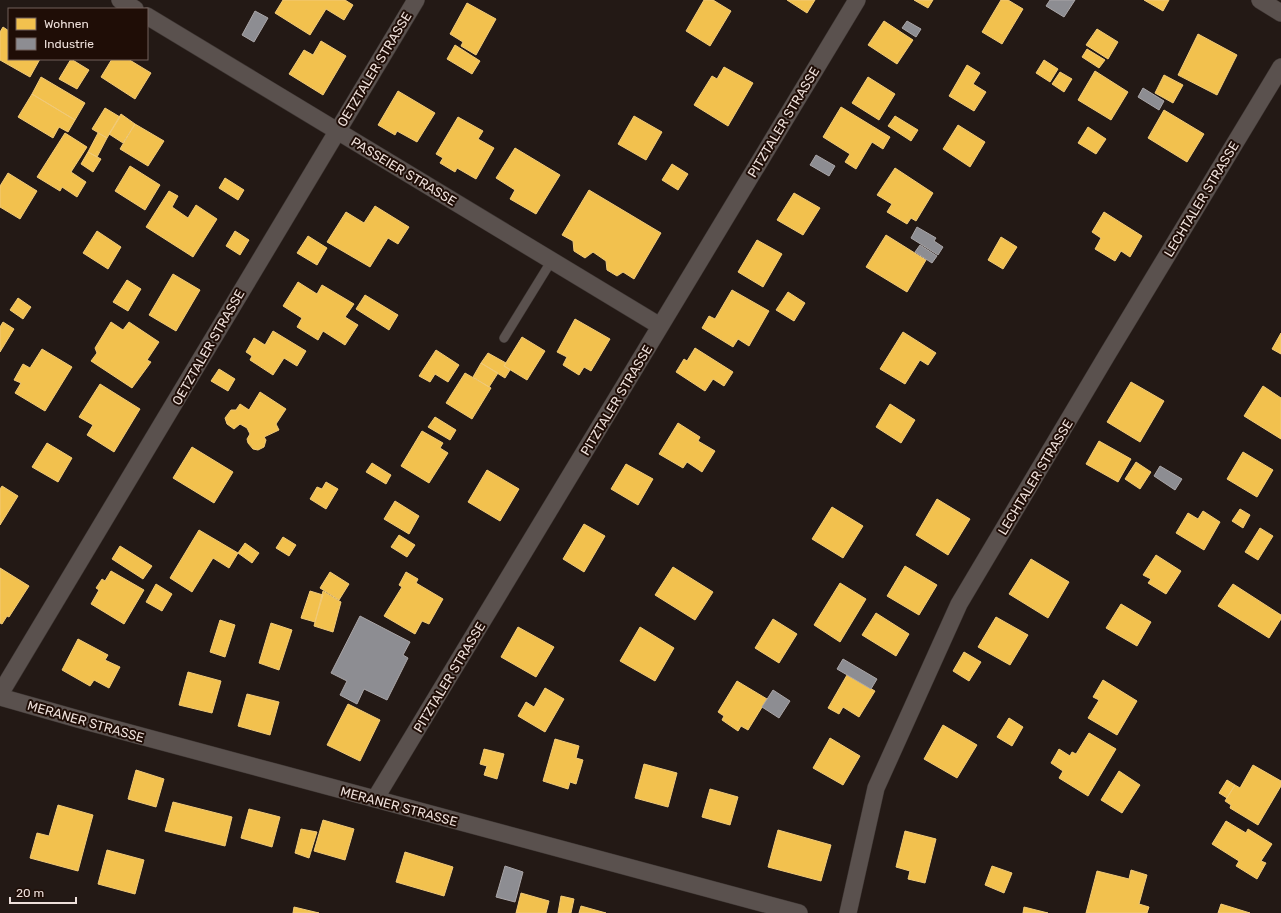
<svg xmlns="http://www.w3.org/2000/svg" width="1281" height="913" viewBox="0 0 1281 913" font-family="Rubik,sans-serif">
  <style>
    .homes { fill: #f2c14e; stroke: #f1ca78 }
    .industry { fill: #8d8d92; stroke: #aaa6a8 }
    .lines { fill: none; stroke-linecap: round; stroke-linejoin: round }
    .service-casing { stroke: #3d3532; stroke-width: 10 }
    .minor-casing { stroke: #3d3532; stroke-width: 18 }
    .service { stroke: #5a514e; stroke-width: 9 }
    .minor { stroke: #5a514e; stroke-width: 17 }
    .labels { text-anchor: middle; stroke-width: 4; stroke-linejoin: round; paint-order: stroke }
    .street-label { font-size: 13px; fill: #eee0db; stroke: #1f0d06 }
  </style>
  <rect width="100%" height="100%" fill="#231915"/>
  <path class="homes" d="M283,0H345L353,5L344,20L326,9L310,35L275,13Z
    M704,0H713L731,11L710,46L686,31Z
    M787,0H815L807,13Z
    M914,0H933L928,8Z
    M1001,0H1008L1023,9L1002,44L982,32Z
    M1144,0H1169L1163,11Z
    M467,3L496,19L476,55L461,46L463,42L450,34Z
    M884,21L913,40L897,64L868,45Z
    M3,27L9,31V59H40L30,77L0,60V32Z
    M1097,29L1118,42L1108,59L1086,45Z
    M1198,34L1237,55L1217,95L1178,75Z
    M321,41L346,56L323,95L289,74L304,50L313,55Z
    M455,45L480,61L472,74L447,59Z
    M1087,49L1105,60L1099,68L1082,57Z
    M71,59L89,70L77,89L59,79Z
    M112,59H128L151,73L135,99L101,77Z
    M1044,60L1058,69L1050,82L1036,73Z
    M967,65L980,73L973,84L986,92L974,111L949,96Z
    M724,67L753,83L728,126L694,105L712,76L717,79Z
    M1095,71L1128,92L1111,120L1078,100Z
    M1060,72L1072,79L1064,92L1052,84Z
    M1164,75L1183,85L1173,103L1155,93Z
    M41,77L85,103L75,120L32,94Z
    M868,77L895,94L879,120L852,103Z
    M398,91L435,113L417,142L397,131L395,135L378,125Z
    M32,94L75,120L68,132L59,127L53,138L18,117Z
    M841,107L890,137L883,149L872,142L856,169L845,162L850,154L823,137Z
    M105,108L120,117L107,138L92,129Z
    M1164,110L1204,134L1187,162L1148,138Z
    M121,114L135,124L123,143L109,134Z
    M634,116L662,132L646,160L618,144Z
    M895,116L918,130L911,141L888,126Z
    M458,117L483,131L478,139L494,148L476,179L457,168L455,172L440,163L443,158L436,154Z
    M135,124L164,141L148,166L120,149Z
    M958,125L985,142L970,167L943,149Z
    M1088,127L1106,139L1096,154L1078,143Z
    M65,133L87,147L71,172L86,182L77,197L62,187L60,191L37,177Z
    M98,133L107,138L97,157L88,152Z
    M515,148L560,175L536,214L510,199L515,190L496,178Z
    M88,152L101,159L93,172L81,164Z
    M672,164L688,174L678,190L662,180Z
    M130,166L160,185L145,210L115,191Z
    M895,168L933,193L916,221L911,218L907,224L887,212L892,204L877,195Z
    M8,173L37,191L20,219L0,207V186Z
    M225,178L244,190L238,200L219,188Z
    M589,190L661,233L634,279L623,272L617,276L607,270L606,261L593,252L585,258L574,251L573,241L562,235Z
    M169,191L178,196L172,207L188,218L196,205L217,219L193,257L146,227Z
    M794,193L820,208L803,235L777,220Z
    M375,206L409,227L398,244L388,238L370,267L327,242L346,212L364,223Z
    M1104,212L1142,236L1130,257L1121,251L1115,261L1095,249L1101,238L1092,232Z
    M97,231L121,247L108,269L83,253Z
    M235,231L249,240L240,255L226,246Z
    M886,235L926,260L907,292L866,267Z
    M308,236L327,248L317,265L297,253Z
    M1001,237L1017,247L1003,269L988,260Z
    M757,240L782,254L763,287L738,272Z
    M173,274L200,290L176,331L149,315Z
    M127,280L141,289L128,311L113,302Z
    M298,282L317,294L322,285L354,304L345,317L358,325L345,345L323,331L318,340L297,327L302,318L283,306Z
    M732,290L769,311L749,346L738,339L733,347L702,328L709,316L715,319Z
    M788,292L805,303L794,321L776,310Z
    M365,295L398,315L389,330L356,309Z
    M18,298L31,307L23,319L10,310Z
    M575,319L610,339L591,371L584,367L579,375L563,365L567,357L557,352Z
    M3,322L14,329L0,352V327Z
    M111,322L123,330L129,322L159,342L147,360L151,362L132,388L91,361L97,353L95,348Z
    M273,331L306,351L297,366L284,358L273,375L250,360L252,356L246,352L254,338L265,345Z
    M903,332L936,353L928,365L920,360L905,384L880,369Z
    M1281,333V354L1272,349Z
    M522,337L545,351L527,380L504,366Z
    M695,348L733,372L724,386L713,379L705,391L676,372L684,359L687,361Z
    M42,349L72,367L45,411L15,393L21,383L14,380L23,364L30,368Z
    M436,350L459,365L448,382L435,374L430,382L419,376Z
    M488,353L506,363L504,366L510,370L505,378L481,363Z
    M481,363L498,373L489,387L473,377Z
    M219,369L235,379L228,391L211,381Z
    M465,373L491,388L472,419L446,403Z
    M1131,382L1164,401L1140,442L1107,422Z
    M100,384L140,409L114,452L87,435L93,425L79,417Z
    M1263,386L1281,398V439L1244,416Z
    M260,392L286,409L276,424L279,430L264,437L266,440L264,447L258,450L253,449L248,443L247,439L250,434L247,428L240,424L234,429L227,424L225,418L231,410H236L240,404L249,410Z
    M890,404L915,420L901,443L876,427Z
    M435,417L456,430L450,440L428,427Z
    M678,423L700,437L698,441L715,451L702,472L687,462L683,468L659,454Z
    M422,431L443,443L440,448L448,453L429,483L401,466Z
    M1099,441L1131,459L1118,482L1086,464Z
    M47,443L72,458L58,482L32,467Z
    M192,447L233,472L214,503L173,478Z
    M1243,452L1273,470L1257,497L1227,479Z
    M1136,462L1151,472L1140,489L1125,479Z
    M372,463L391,475L386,484L366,472Z
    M626,464L653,479L638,505L611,489Z
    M487,470L519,489L500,521L468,502Z
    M326,482L338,489L326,509L310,499L317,487L322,489Z
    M2,486L18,496L0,525V489Z
    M937,499L970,519L948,555L916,535Z
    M395,501L419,516L409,534L384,519Z
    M832,507L863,526L843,558L812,539Z
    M1240,509L1250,515L1243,528L1232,521Z
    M1203,511L1220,522L1204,550L1176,533L1188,513L1198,519Z
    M584,524L605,536L584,572L563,559Z
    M1260,528L1273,536L1258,560L1245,552Z
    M199,530L238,553L229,568L213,558L192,592L170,578Z
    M399,535L415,545L407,557L391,547Z
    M283,537L296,545L289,556L276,548Z
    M245,543L259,553L252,563L238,553Z
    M120,546L152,566L143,579L112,559Z
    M1156,555L1181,571L1166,594L1148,583L1151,579L1143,575Z
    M1031,559L1069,582L1048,618L1009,594Z
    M905,566L937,585L919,615L887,596Z
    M673,567L713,592L695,620L655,595Z
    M0,568L29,586L9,617L7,616L2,624L0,623Z
    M111,571L144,590L124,624L91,604L99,590L96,588L102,579L105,581Z
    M330,572L349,584L339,600L320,588Z
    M406,572L418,579L416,583L443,599L429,624L422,621L415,634L384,616L402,587L399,585Z
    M840,583L866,599L840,642L814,625Z
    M156,584L172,594L162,611L146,602Z
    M1233,584L1281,615V619L1269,638L1218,606Z
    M310,591L323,595L315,622L301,618Z
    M323,591L341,602L333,632L314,626Z
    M1121,604L1151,622L1137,646L1106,628Z
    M876,613L909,634L896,656L862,635Z
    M996,617L1028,635L1010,665L978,647Z
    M773,619L797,634L779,663L755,648Z
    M220,620L235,625L225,657L210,652Z
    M271,623L292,630L279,670L259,663Z
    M518,627L554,647L536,677L501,657Z
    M640,627L674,648L655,681L620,661Z
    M78,639L108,655L105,660L120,667L109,688L94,680L90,686L62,670Z
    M964,652L981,662L969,681L953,671Z
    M188,672L221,681L212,713L179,705Z
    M847,675L875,691L859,717L843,707L839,714L828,708Z
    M1103,680L1137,701L1117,735L1088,718L1099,700L1093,697Z
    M737,681L767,699L748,730L741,726L738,731L722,720L724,716L718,712Z
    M545,688L564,699L545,732L518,716L526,702L534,707Z
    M247,694L279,702L270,735L238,726Z
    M348,704L380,720L360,761L327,745Z
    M1009,718L1023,727L1012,746L997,737Z
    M943,725L977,745L957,778L924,759Z
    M1089,733L1116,749L1088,796L1059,778L1063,771L1051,763L1059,749L1070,756L1072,752L1076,754Z
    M830,738L860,756L843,785L813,768Z
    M555,739L579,746L576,758L583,760L576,784L570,782L568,789L543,781Z
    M484,749L504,754L497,779L484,775L487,766L480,764Z
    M644,764L677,773L668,807L635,798Z
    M1253,765L1281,781V786L1258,825L1230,808L1231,805L1225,801L1235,785L1240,788Z
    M136,770L164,779L156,807L128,799Z
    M1119,771L1140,785L1122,813L1101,800Z
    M1227,780L1235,785L1227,798L1219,793Z
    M710,789L738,797L730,825L702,817Z
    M173,802L232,817L225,846L165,831Z
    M58,805L93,815L78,871L30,858L37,833L49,836Z
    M249,809L280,817L272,847L241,838Z
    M323,820L354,829L345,860L314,851Z
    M1226,821L1246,833L1248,829L1272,844L1261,861L1266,863L1257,879L1236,866L1239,861L1212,844Z
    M301,829L317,832L309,858L295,853Z
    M778,830L831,845L821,881L768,867Z
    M905,831L936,839L925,883L908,879L910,871L896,867Z
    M107,850L144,860L135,894L98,884Z
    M405,852L453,867L444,896L396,882Z
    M992,866L1012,873L1004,893L985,885Z
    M1131,870L1147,875L1139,904L1149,907L1147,913H1086L1097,871L1129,879Z
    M521,893L549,901L546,913H516Z
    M561,896L574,899L571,913H558Z
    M1221,904L1250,913H1218Z
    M581,906L606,913H579Z
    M294,907L319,913H293Z
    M1024,907L1048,913H1023Z"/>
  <path class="industry" d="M1050,0H1075L1064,17L1046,6Z
    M255,11L268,18L254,42L242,35Z
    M907,21L921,29L916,37L902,28Z
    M1143,88L1164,101L1159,110L1138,97Z
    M816,155L835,166L829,176L810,165Z
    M917,227L936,238L934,241L943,247L938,255L911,238Z
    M920,245L937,256L932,263L915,252Z
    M1160,466L1182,479L1175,490L1154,476Z
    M360,616L410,642L403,655L408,658L387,700L364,689L357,704L340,695L347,681L331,673Z
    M843,659L877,679L871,689L837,669Z
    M773,690L790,701L779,718L762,707Z
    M505,866L523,872L515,902L496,897Z"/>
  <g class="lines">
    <g class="service-casing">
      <path id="service" d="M504,338L552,260"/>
    </g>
    <g class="minor-casing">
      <path id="minor" d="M120,0L135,9
        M1260,0L1281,13
        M147,16L660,326
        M0,694L416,0
        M0,697L85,721L799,913
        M375,799L857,0
        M848,913L876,788L959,604L1107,355L1281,67"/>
    </g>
    <use href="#service" class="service"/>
    <use href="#minor" class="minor"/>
  </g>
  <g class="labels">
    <g class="street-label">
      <text transform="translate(374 69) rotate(-59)" y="5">OETZTALER STRASSE</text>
      <text transform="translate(783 122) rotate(-59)" y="5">PITZTALER STRASSE</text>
      <text transform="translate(404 171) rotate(31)" y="5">PASSEIER STRASSE</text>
      <text transform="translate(1201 199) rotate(-59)" y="5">LECHTALER STRASSE</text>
      <text transform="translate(208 347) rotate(-60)" y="5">OETZTALER STRASSE</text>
      <text transform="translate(616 400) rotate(-59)" y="5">PITZTALER STRASSE</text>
      <text transform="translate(1035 477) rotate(-59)" y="5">LECHTALER STRASSE</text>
      <text transform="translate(449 677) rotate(-59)" y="5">PITZTALER STRASSE</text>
      <text transform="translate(86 721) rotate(16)" y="5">MERANER STRASSE</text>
      <text transform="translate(399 806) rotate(15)" y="5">MERANER STRASSE</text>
    </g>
  </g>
  <rect x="8" y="8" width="140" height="52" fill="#1f0d06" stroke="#72615b"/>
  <rect x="16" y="18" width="20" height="12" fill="#f2c14e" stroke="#72615b"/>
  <text x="44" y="28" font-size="12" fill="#eee0db">Wohnen</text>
  <rect x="16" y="38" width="20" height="12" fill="#8d8d92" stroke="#72615b"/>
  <text x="44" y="48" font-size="12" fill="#eee0db">Industrie</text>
  <path d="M10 897v6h66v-6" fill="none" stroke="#eee0db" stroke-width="2"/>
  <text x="16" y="897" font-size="12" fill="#eee0db" stroke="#1f0d06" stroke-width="3" paint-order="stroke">20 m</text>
</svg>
